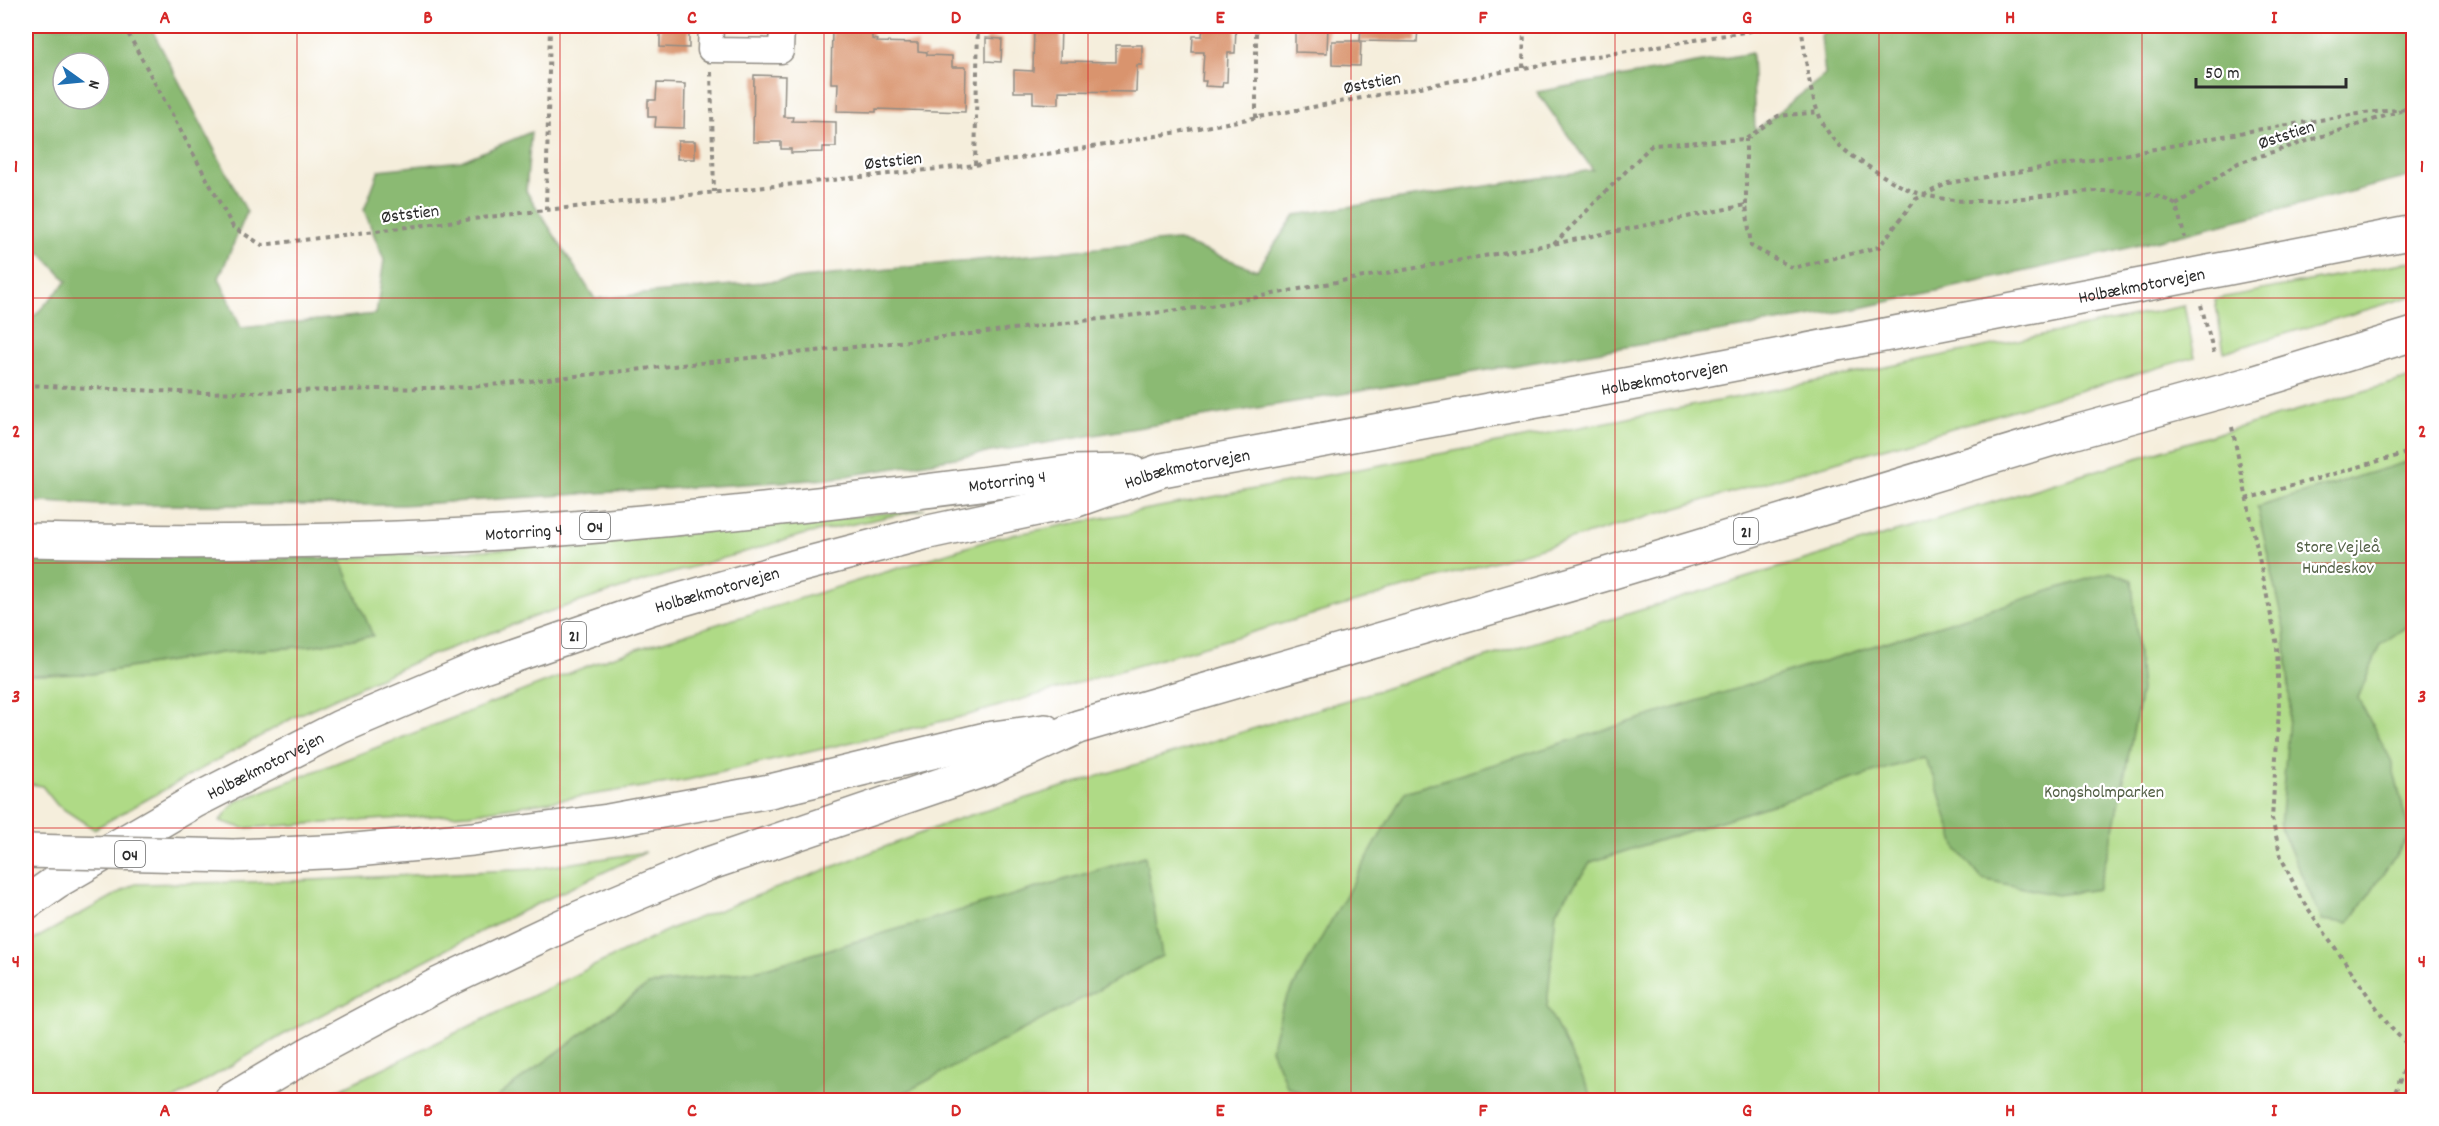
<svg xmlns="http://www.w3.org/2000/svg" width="2439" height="1126" viewBox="0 0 2439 1126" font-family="Dekko,sans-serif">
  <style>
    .green { fill: #afda86; stroke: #6d8258; stroke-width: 1.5 }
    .forest { fill: #8bba73; stroke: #5b724f; stroke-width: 1.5; fill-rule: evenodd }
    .building { fill: #d9946e }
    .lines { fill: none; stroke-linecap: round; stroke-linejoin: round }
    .minor-casing { stroke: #908c84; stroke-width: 27 }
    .highway-casing { stroke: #908c84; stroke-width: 36 }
    .path { stroke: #908c84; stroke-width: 4; stroke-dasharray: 4.5 4.5; stroke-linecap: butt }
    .minor { stroke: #fff; stroke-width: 24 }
    .highway { stroke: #fff; stroke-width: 33 }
    .highway-bridge-casing { stroke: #908c84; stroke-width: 36; stroke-linecap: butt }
    .highway-bridge { stroke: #fff; stroke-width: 33 }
    .grid { fill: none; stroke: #d62828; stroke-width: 1.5; stroke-opacity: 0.55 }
    .labels { text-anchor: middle; stroke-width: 4.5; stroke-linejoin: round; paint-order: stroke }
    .shield { fill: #fff; stroke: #6b6b6b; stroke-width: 1.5 }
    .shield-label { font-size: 16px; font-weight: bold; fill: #2b2b2b }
    .street-label { font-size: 18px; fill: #2b2b2b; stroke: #fff }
    .park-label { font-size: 18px; fill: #536046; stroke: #fff }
    .neatline { fill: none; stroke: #d62828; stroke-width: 2 }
    .grid-label { font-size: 20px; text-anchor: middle; font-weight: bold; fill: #d62828 }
  </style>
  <rect width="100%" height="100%" fill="#fff"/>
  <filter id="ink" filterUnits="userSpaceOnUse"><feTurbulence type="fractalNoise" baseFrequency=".0167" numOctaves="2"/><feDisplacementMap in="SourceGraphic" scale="12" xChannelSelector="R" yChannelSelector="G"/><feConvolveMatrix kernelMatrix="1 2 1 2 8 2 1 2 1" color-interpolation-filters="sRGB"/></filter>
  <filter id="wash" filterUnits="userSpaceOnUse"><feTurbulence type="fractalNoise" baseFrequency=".008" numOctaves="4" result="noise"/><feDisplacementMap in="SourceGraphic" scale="24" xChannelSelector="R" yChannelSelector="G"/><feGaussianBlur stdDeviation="1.35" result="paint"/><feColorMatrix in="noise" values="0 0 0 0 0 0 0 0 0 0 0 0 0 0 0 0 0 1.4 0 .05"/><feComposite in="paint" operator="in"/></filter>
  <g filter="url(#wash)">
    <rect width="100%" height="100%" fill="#f5eedc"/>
    <path class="green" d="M2413,261V296L2224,352L2215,299Z
      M2184,306L2195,357L965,716L687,780L468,814L243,828L220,821L235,802L611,657L996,538L1739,397Z
      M2413,377V1100H321L338,1090L672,928L958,819L2209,436Z
      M925,509L806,534L635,584L533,617L421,659L298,715L94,829L57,805L42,786L26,783V675L91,674L220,653L310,646L372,636L340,558L575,545Z
      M646,852L489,927L281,1036L173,1100H26V944L135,884L294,881L534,869Z"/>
    <path class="forest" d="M26,26H150L247,212L219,278L241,328L376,314L384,260L364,210L379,170L461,161L531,132L526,191L595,299L1176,240L1257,270L1295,215L1593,170L1537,92L1752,53L1755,131L1825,75L1821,36L1827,26H2413V176L2107,253L1856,309L828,479L402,505H100L26,501V325L67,281L41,253L26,254ZM63,63H99V99H63Z
      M2413,460V622L2380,645L2358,698L2391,760L2410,835L2349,923L2322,920L2280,827L2290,706L2285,629L2257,507Z
      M26,556L340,558L373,636L310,646L220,653L91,674L26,675Z
      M2110,572L2132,580L2141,691L2115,825L2098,889L2057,895L1982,879L1957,849L1934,778L1923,757L1591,862L1556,911L1547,1007L1594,1100H1314L1287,1086L1271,1049L1283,1005L1405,792Z
      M1145,856L1162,956L891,1100H493L648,985L759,970Z"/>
    <g id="blocks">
      <path class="building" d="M660,26H689V48L660,47Z
        M832,26H872V39L878,40L877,42L918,43V51L927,52V55L952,56V67H966L965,112L876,109V112L837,111L838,83H831Z
        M1034,26H1061L1060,61L1116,62V45H1142V65H1137L1136,92L1059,91V104H1056L1033,103V92H1014V70L1033,71Z
        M1203,26H1236L1235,53H1228L1227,82H1223L1222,87L1205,86L1206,81H1202L1204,52H1192L1193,36H1202Z
        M1295,26H1328L1327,53L1295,52Z
        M1361,26H1418L1417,42L1360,41Z
        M986,38L1002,39L1001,62L986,61Z
        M1332,41H1361L1360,66L1332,65Z
        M754,75L785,76L784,117H793L792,121L836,122V147H823V152L791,153V149H781V142H753Z
        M657,83L685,84L684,128L655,127L656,117H648V100H656Z
        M678,141H695V159H677Z"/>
    </g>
  </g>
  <g filter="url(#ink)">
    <use href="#blocks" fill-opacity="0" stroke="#908c84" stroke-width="1.5"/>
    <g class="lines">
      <g class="minor-casing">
        <path id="minor" d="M711,26L710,50L781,51L782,26"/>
      </g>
      <g class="highway-casing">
        <g id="highway">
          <path id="s1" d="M26,540C227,544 430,542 631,523C778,510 925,492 1071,472L1130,471"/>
          <path d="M234,856L345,851L472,839L608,821L770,791L986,739L1045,731"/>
          <path id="s2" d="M26,903L56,882L195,801L340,727L481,667L652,608L794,567L924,533L1074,501L1162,470L1673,376L2414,232"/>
          <path d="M231,1100L310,1053L437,985L581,917L705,865L987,769L1078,727L1603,575L2072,433L2256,382L2414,334"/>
        </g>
      </g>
      <path class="path" d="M124,26L233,227L262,245L546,210L975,165L1124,142L1523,68L1781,26
        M1801,26C1807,62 1809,114 1836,142C1848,155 1865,164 1880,174C1893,182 1910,192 1925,195C1985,211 2050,190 2111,191C2136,192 2155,192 2176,205L2185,238
        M1523,68L1524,26
        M711,72L714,192
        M1256,118V26
        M975,165L978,26
        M1746,205V139
        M2176,205L2238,163L2401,111
        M546,210L550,26
        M1554,244L1652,145L1746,139L1778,116L1819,112
        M2201,305L2215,357
        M26,385L201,393L471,387L882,344L1205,307L1352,279L1553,244L1746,205L1751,246L1793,268L1879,247L1916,199L1948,183L2128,154L2250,131L2364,113L2408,109
        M2232,427L2277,645L2279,709L2272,819L2281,857L2300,897L2390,1027L2414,1051
        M2246,499L2414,451
        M2392,1100L2414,1045"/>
      <use href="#minor" class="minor"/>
      <use href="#highway" class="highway"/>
      <g class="highway-bridge-casing">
        <path id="highway-bridge" d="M26,851L234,856"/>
      </g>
      <use href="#highway-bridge" class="highway-bridge"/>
    </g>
  </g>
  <path class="grid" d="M297,26V1100M560,26V1100M824,26V1100M1088,26V1100M1351,26V1100M1615,26V1100M1879,26V1100M2142,26V1100M26,298H2414M26,563H2414M26,828H2414"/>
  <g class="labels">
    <g class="shield">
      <rect x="580" y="513" width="30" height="26" rx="4.5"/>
      <rect x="1734" y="518" width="24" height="26" rx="4.5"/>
      <rect x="562" y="622" width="24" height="26" rx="4.5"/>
      <rect x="115" y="841" width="30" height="26" rx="4.5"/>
    </g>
    <g class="shield-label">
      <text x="595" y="532">O4</text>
      <text x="1746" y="537">21</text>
      <text x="574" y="641">21</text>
      <text x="130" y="860">O4</text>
    </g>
    <g class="street-label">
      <text transform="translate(1372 82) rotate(-11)" y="6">Øststien</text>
      <text transform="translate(2286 134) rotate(-18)" y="6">Øststien</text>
      <text transform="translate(893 160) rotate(-6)" y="6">Øststien</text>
      <text transform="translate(410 213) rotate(-7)" y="6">Øststien</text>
      <text dy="6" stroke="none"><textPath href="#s2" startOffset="2220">Holbækmotorvejen</textPath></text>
      <text dy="6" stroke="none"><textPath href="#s2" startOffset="1734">Holbækmotorvejen</textPath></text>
      <text dy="6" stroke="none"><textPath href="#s2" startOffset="1248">Holbækmotorvejen</textPath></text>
      <text dy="6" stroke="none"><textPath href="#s1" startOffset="984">Motorring 4</textPath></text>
      <text dy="6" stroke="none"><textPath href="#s1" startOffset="498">Motorring 4</textPath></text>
      <text dy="6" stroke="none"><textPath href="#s2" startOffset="762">Holbækmotorvejen</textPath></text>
      <text dy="6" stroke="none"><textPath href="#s2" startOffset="276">Holbækmotorvejen</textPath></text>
    </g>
    <g class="park-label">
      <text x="2338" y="552">Store Vejleå<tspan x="2338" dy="21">Hundeskov</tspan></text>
      <text x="2104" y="797">Kongsholmparken</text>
    </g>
  </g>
  <rect width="2439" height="1126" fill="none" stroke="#fff" stroke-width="66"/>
  <g transform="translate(81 81) rotate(105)"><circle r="28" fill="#ffffff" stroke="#aaaaaa" stroke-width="1.5"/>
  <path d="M0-4.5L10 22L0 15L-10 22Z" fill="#1f6fb2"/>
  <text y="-9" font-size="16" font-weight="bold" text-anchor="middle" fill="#2b2b2b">N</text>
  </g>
  <path d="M2196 78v9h150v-9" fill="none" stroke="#2b2b2b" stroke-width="3"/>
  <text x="2205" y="78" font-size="18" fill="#2b2b2b" stroke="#ffffff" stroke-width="4.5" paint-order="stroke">50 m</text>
  <rect x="33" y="33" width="2373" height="1060" class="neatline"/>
  <g class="grid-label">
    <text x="165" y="23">A</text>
    <text x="428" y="23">B</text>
    <text x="692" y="23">C</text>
    <text x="956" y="23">D</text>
    <text x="1220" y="23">E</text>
    <text x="1483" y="23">F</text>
    <text x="1747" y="23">G</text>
    <text x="2010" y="23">H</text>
    <text x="2274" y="23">I</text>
    <text x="16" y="172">1</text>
    <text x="2422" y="172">1</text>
    <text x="16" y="437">2</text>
    <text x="2422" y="437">2</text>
    <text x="16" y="702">3</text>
    <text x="2422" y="702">3</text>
    <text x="16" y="967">4</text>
    <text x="2422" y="967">4</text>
    <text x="165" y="1116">A</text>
    <text x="428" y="1116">B</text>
    <text x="692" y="1116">C</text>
    <text x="956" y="1116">D</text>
    <text x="1220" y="1116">E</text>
    <text x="1483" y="1116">F</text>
    <text x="1747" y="1116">G</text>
    <text x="2010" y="1116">H</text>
    <text x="2274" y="1116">I</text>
  </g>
</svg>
